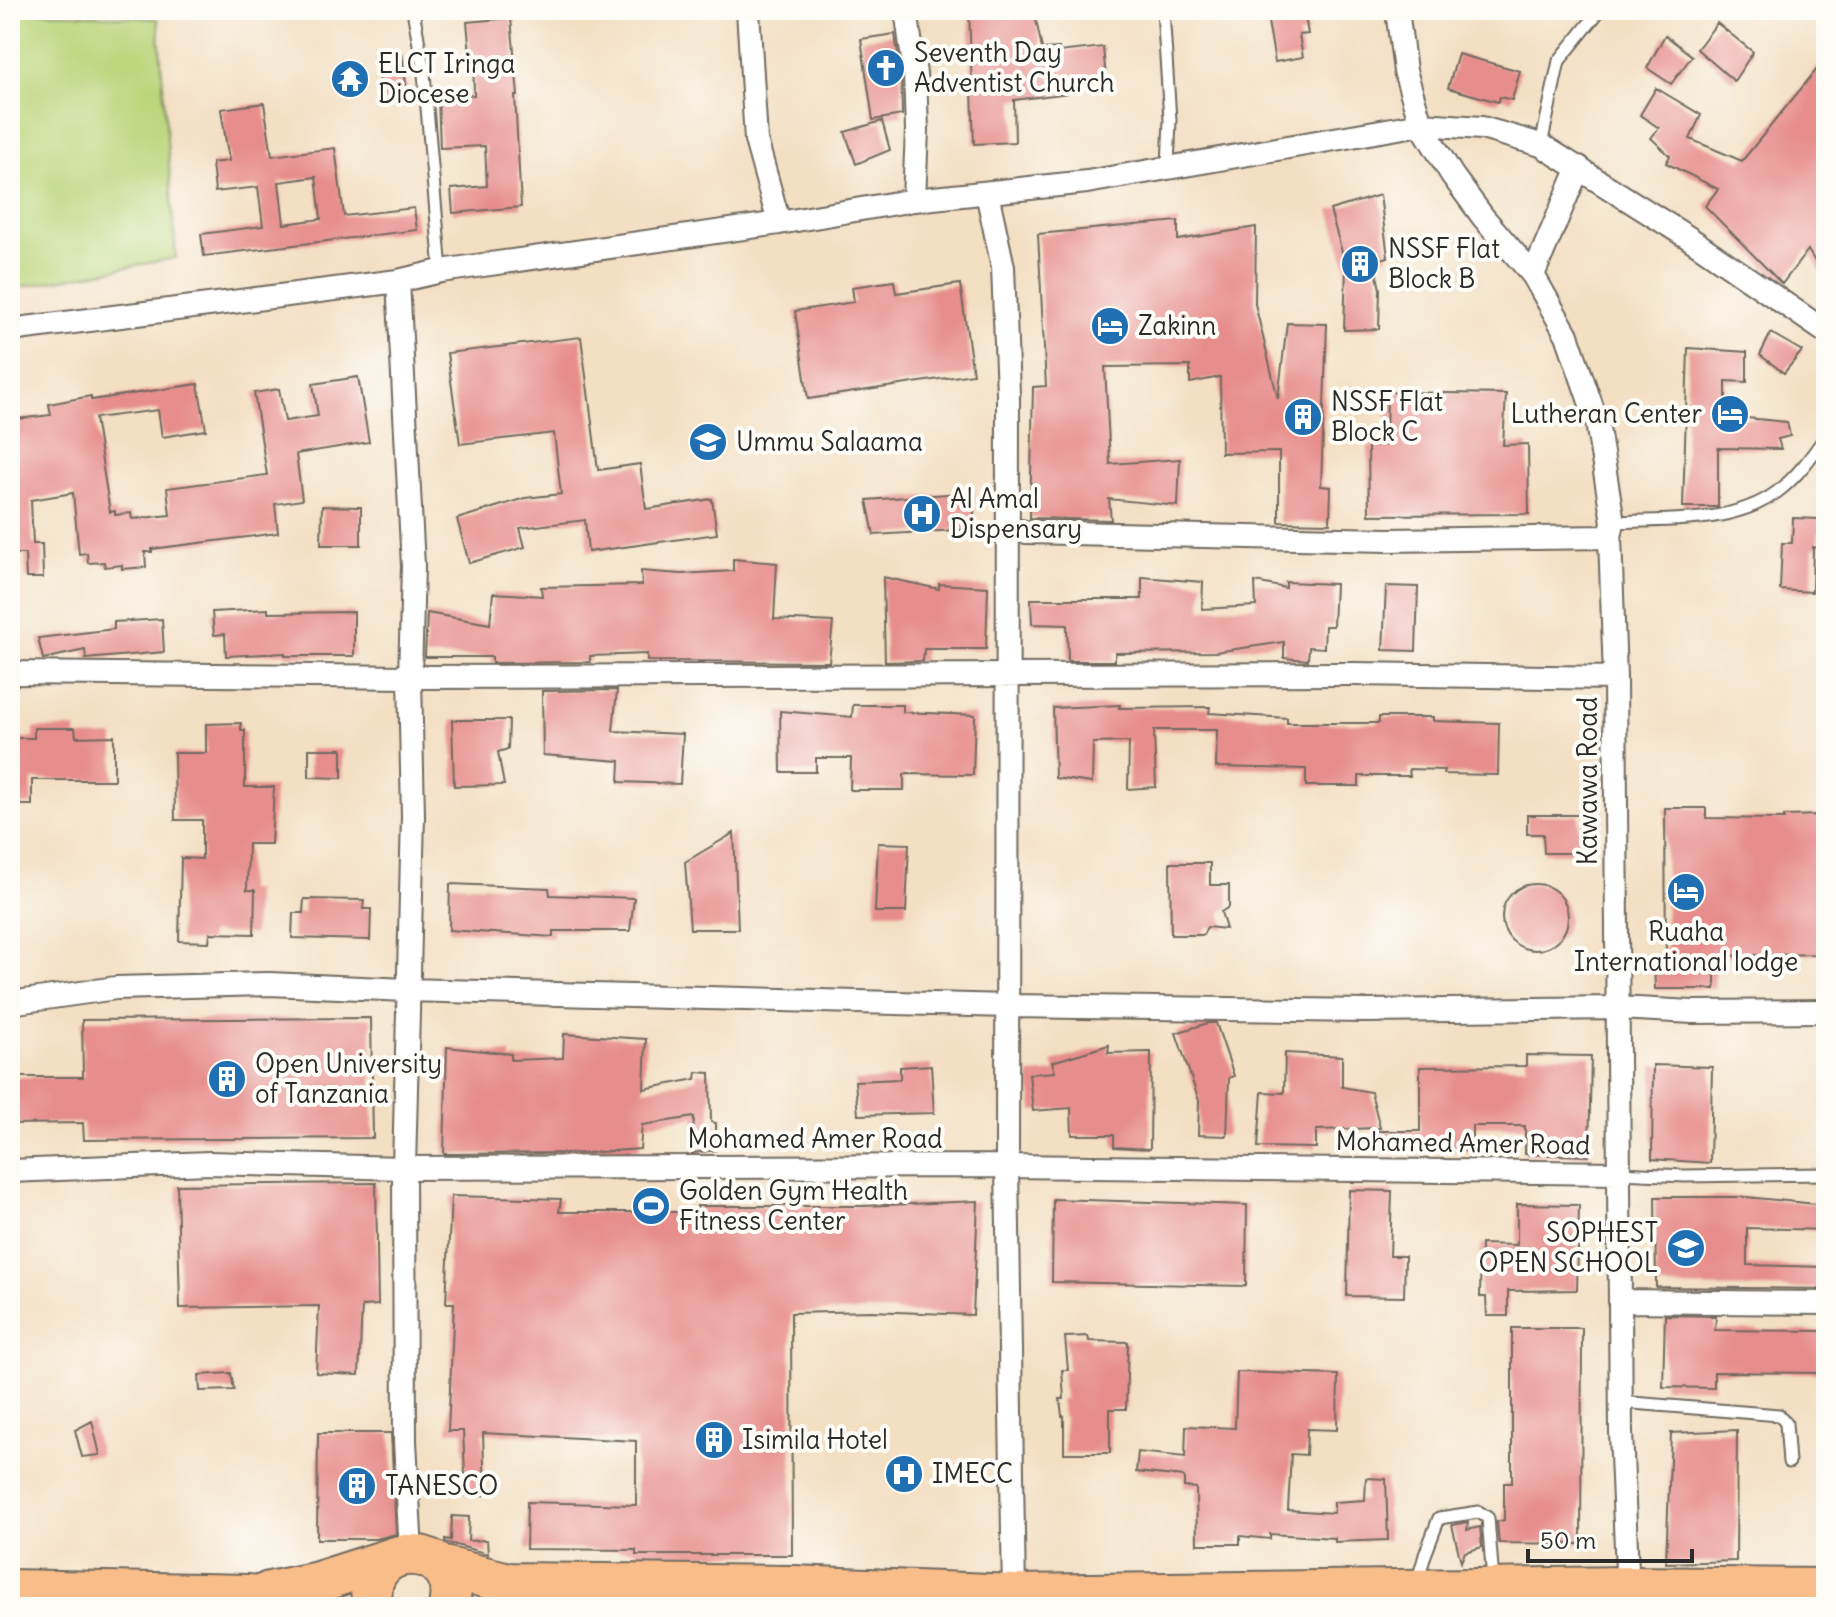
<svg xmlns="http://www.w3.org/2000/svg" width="1836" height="1617" viewBox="0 0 1836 1617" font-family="Delius,sans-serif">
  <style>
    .green { fill: #bad57a; stroke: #728052; stroke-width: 2 }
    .building { fill: #e78e8c; fill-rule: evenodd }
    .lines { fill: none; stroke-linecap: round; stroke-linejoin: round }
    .lane-casing { stroke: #716a60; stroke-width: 15 }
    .street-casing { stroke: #716a60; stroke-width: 26 }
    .highway-casing { stroke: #716a60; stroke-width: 44 }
    .lane { stroke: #fff; stroke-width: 11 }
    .street { stroke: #fff; stroke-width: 22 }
    .highway { stroke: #f9bd89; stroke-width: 40 }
    .labels { text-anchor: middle; stroke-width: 8; stroke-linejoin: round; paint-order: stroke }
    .poi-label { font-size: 26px; fill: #2b2b2b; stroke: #fdfcf7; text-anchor: start }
    .street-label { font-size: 26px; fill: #2b2b2b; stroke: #fdfcf7 }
  </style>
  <rect width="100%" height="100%" fill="#fdfcf7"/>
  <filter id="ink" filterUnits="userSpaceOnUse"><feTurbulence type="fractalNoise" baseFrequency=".0125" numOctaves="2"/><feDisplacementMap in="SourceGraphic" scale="16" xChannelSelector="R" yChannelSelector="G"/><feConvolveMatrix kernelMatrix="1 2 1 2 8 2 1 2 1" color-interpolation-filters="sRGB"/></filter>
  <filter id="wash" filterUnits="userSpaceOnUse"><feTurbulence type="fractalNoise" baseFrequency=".006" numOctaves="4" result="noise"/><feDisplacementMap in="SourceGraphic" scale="32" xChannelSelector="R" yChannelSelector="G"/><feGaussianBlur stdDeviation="1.8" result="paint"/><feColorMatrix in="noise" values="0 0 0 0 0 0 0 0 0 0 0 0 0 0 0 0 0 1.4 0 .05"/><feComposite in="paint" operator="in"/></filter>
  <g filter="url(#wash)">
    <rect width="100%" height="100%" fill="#f3dfc2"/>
    <path class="green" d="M10,10L158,19L176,258L10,289Z"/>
    <g id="blocks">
      <path class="building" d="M969,10H1034L1042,49L1059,48V52L1103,47L1106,78L1069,82L1070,93L1014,100L1015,142L974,144Z
        M1266,10H1304L1308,34L1299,35L1303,57L1275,62Z
        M511,18L518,96H515L521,207L453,213L451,189L487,186L485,146L440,148L438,96L474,95L473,53L470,54L467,22Z
        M1717,23L1753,52L1734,81L1697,49Z
        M895,34L901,75L902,115L873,120L861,39Z
        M1665,35L1692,56L1671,84L1647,68Z
        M402,54L408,99L382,102L376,58Z
        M1458,54L1520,71L1512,100L1500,97L1498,102L1448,88Z
        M1826,58V280L1808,250L1782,284L1705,206L1718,189L1666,163L1670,156L1651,138L1659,128L1640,115L1656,88L1701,115L1690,139L1742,161Z
        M264,103L272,156L335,148L344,216L414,208L417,230L204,256L201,234L263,226L258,187L215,192L212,163L229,161L221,109ZM316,177L321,219L284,224L279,182Z
        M882,121L890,150L856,164L845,132Z
        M1380,195L1388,257L1374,261L1380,289L1379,329L1344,330L1346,266L1330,210Z
        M1178,221V240L1256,227L1255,304L1278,399L1287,323L1327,324L1321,486L1331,487L1330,523L1279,522V452L1221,453L1220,377L1190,383V366L1105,367L1110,464L1180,459L1178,506L1109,499L1111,520L1030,518L1033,387L1046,386L1038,234Z
        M894,281L896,293L960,284L973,374L808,399L795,311L854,302L852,287Z
        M1771,333L1802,351L1784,373L1760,355Z
        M581,337L598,470L640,464L646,509L712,499L717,534L588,552L585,520L520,528L525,547L469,563L457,519L525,498L561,494L554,433L460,444L447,353Z
        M1688,348L1747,352V382L1726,381V416L1787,422L1790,436L1778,439L1781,449L1718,448V507H1683Z
        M358,377L369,442L296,454L302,500L275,504L278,533L152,549V552H145L146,567L122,569V565L105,567L104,562L88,563L87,553L79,554L73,493L31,500L33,544H42L43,578H26L25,554H10V420L51,415L49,404L91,396V400L198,384L206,430L162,437L158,410L95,418L110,512L115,511V515L131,513L132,519L170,515L167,488L267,475L254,393L279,389L285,421L318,416L313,384Z
        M1387,392L1506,394L1503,445L1528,444L1529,514L1369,515L1368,446L1386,445Z
        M974,492V529L874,535L867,500Z
        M322,506L361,507V545H321Z
        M1793,518L1819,519L1818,548L1813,547L1812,592L1780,590L1782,543H1792Z
        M733,559L777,563L774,619L833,622L829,662L647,661V654L590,656V662L492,663V657H425L427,613L490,624L493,593L542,596L541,587L642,585L641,571L681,574L733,571Z
        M883,577L939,589V584L988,587L986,649H924L923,661L885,662Z
        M1142,577L1203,582L1202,609L1256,606L1255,582L1286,588V582L1335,584L1333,626H1325L1324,648L1309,647L1308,660L1284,658V642L1215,652L1115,653V661H1068L1067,625L1032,624L1031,599H1142Z
        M1386,586L1418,587L1416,651L1383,650Z
        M268,609V613L354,612V656H285V653L226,656L225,634L214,635L212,612Z
        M162,619L164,652L86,659L85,650L43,659L38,638L114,629V622Z
        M617,690L613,731L683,734L680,784L619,782L620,761L543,755L542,691Z
        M853,705H903V712L975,715L973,775L904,774V790H850L851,758H816V772H781L780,711L852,717Z
        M1120,705L1119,708L1210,707L1209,713L1287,718V723H1379V717H1433V721L1499,723L1498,775L1443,774L1444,770L1409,769L1410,776H1359V786H1306V769L1216,767L1217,730H1154L1156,787L1128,789L1129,742L1093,743L1092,783L1055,778L1053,708Z
        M452,720H509L508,749L498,752L504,785L454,786Z
        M241,723V730H245V787H274L271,844H248L247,890H255L254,934L210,933L209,942L179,941L181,858L202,859V820H175L174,753H206V724Z
        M34,728H75L76,737L114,736V780H32V805H10V738H34Z
        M309,749H342V778L309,777Z
        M1665,808H1706V818L1784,819V816L1826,815V954L1715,956V989H1655L1654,961H1666Z
        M1527,815H1579V853H1544L1543,834H1527Z
        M734,833L738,929H690L685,862Z
        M878,843L909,844L906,912H875Z
        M1170,863H1210V885H1229V907L1221,912L1226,929L1207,927L1203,935H1171Z
        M450,884L549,888L550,895L634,898L630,931H553V937L449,930Z
        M1502 917a33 33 0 1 1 66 0a33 33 0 1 1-66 0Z
        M304,899L364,900L363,909H371L370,940L292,938L293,913H303Z
        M371,1018L373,1138L84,1140L83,1123L10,1124V1077H83L82,1020Z
        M1208,1023H1216L1234,1076L1229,1078L1227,1136L1198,1135L1199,1101L1176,1033Z
        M564,1034L646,1039L644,1089L696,1079L697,1072L710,1073L711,1122L716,1123V1150L692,1153L694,1117L642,1125L640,1149L587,1153L444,1154L447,1047L511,1054V1060L563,1058Z
        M1109,1045L1108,1053L1151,1052L1150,1149L1114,1147V1135H1072L1071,1108L1033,1111L1029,1074L1055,1072L1052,1062Z
        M1285,1053L1342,1056V1087L1371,1092L1380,1128L1316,1130V1148L1258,1147L1262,1092L1284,1093Z
        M1526,1055L1591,1056L1589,1156L1525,1154V1126H1472V1151L1377,1150L1376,1131H1420V1067L1526,1066Z
        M931,1065L934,1113L858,1115L855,1081L900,1079V1067Z
        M1653,1065L1712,1067L1710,1163L1652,1159Z
        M376,1183L378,1305L362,1306L359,1375L316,1373L319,1306L180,1308L177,1185Z
        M1349,1190L1392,1191L1390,1256H1405L1404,1297L1347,1296Z
        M451,1196L561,1199L559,1212H697V1206H863L978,1201L973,1315L871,1311L791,1313L792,1555H636V1550L526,1549L527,1502L636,1505V1441L483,1433L485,1495L466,1496L463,1431H448L454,1303H446Z
        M1655,1197H1746L1826,1205V1230L1747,1228V1265L1826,1267V1289L1656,1287Z
        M1053,1199L1247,1205L1246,1286L1052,1282Z
        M1517,1204L1579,1205L1577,1290L1508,1291V1316H1487L1486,1297H1480L1481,1244L1517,1245Z
        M1665,1315L1716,1316L1715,1330L1825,1331V1373L1714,1372V1388L1663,1387Z
        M1512,1328H1582L1581,1544L1499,1543L1497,1522L1504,1520V1483H1512Z
        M1088,1336L1089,1341L1128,1342L1126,1409H1110V1453H1064V1416H1062L1060,1399H1064L1062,1370H1068L1065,1337Z
        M1237,1372L1338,1375L1337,1430L1307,1429L1306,1455L1291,1454L1288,1510L1334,1513V1502L1365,1500L1366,1478L1386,1479L1388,1540L1335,1542V1538L1270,1534V1539L1240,1536V1544H1197L1196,1488L1184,1487V1477L1136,1472L1138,1452L1185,1457L1186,1426L1235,1428Z
        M231,1373L234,1390L200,1391L199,1375Z
        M92,1421L100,1455L82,1457L75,1430Z
        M1737,1430L1736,1561L1666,1563L1671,1433Z
        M318,1433H391L396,1534L376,1539H317Z
        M452,1516L469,1517L468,1541L487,1540L488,1554L445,1542V1539L451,1540Z
        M1468,1522L1467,1530L1480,1527L1482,1547L1465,1552L1461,1562L1452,1525Z"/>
    </g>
  </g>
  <g filter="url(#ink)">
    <use href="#blocks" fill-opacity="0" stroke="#716a60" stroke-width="2"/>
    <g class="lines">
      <g class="lane-casing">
        <path id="lane" d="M413,10L424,73L441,271
          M1163,10L1170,120L1168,166
          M1541,145L1559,61L1600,10
          M1613,522C1665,519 1733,525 1777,492C1797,477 1812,456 1826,436
          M1620,1173L1685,1176L1826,1174
          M1621,1402L1779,1415L1786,1423L1789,1462
          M1417,1583L1425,1555L1439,1518L1479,1512L1488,1518L1493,1581"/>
      </g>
      <g class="street-casing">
        <path id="street" d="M748,10L756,140L779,223
          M906,10L915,74L917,130L914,200
          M1397,10L1405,71L1421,124L1452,175L1483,217L1533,275L1567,335L1597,422L1613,522L1610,537L1615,678L1621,1432L1628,1594
          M987,193L1003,267L1008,394L1007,1166L1014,1595
          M1533,275L1579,167
          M398,281L413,566L410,677L413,816L404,1168L405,1441L411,1553
          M10,330L398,281L441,271L779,223L914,200L1087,182L1421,124L1482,128L1541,145L1689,238L1826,332
          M1009,529L1026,532L1387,540L1610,537
          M10,673L410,677L1354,674L1615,678
          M10,1003L116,988L269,984L407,990L1009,1006L1366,1011L1618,1008L1693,1012L1826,1011
          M10,1171L209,1163L404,1168L1007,1166L1620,1173
          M1620,1301L1826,1303"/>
      </g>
      <g class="highway-casing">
        <path id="highway" d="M440,1566L509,1583L794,1586L1014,1595L1628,1587L1826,1589
          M10,1590L249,1595L313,1607
          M269,1592L318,1582L396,1557
          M373,1607C358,1537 464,1538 449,1607"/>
      </g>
      <use href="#lane" class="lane"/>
      <use href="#street" class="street"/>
      <use href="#highway" class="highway"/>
    </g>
  </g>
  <defs>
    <g id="church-disc" transform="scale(2)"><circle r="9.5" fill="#1f6fb2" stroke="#fdfcf7"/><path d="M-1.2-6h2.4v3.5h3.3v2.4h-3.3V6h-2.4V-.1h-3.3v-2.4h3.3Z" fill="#fff"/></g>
    <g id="temple-disc" transform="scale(2)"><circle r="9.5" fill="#1f6fb2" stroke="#fdfcf7"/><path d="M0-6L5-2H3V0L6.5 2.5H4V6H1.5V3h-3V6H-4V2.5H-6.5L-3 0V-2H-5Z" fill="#fff"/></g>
    <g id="building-disc" transform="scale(2)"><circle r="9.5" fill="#1f6fb2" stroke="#fdfcf7"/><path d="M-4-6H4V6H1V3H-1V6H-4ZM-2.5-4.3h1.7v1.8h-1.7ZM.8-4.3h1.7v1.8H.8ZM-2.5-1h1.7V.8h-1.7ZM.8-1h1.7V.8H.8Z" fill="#fff"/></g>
    <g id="hotel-disc" transform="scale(2)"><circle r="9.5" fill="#1f6fb2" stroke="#fdfcf7"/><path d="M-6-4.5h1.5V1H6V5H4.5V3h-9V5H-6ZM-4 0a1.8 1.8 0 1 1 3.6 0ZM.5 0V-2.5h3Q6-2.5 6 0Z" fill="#fff"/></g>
    <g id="school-disc" transform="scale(2)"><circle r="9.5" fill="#1f6fb2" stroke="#fdfcf7"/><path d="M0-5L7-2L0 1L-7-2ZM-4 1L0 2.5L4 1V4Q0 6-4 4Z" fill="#fff"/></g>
    <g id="hospital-disc" transform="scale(2)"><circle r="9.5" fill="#1f6fb2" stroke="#fdfcf7"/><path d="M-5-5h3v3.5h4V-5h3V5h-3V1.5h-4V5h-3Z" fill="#fff"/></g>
    <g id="stadium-disc" transform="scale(2)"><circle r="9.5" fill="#1f6fb2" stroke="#fdfcf7"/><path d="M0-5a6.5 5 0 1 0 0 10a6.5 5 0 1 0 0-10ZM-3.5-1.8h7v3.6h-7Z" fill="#fff"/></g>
  </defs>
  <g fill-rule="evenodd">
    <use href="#church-disc" x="886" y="68"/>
    <use href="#temple-disc" x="350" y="79"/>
    <use href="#building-disc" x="1360" y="264"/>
    <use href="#hotel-disc" x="1110" y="326"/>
    <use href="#hotel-disc" x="1730" y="414"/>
    <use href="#building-disc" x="1303" y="417"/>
    <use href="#school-disc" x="708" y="442"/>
    <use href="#hospital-disc" x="922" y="514"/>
    <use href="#hotel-disc" x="1686" y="892"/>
    <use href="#building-disc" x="227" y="1079"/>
    <use href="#stadium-disc" x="651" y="1206"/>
    <use href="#school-disc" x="1686" y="1248"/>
    <use href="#building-disc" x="714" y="1440"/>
    <use href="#hospital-disc" x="904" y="1474"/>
    <use href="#building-disc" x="357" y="1486"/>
  </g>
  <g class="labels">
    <g class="poi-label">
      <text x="914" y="62">Seventh Day<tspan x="914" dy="30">Adventist Church</tspan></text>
      <text x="378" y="73">ELCT Iringa<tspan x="378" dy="30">Diocese</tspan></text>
      <text x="1388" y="258">NSSF Flat<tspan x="1388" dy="30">Block B</tspan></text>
      <text x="1138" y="335">Zakinn</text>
      <text x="1331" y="411">NSSF Flat<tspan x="1331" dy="30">Block C</tspan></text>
      <text x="1702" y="423" text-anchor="end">Lutheran Center</text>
      <text x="736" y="451">Ummu Salaama</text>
      <text x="950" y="508">Al Amal<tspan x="950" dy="30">Dispensary</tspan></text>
      <text x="1686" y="941" text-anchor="middle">Ruaha<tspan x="1686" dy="30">International lodge</tspan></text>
      <text x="255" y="1073">Open University<tspan x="255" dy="30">of Tanzania</tspan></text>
      <text x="679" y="1200">Golden Gym Health<tspan x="679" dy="30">Fitness Center</tspan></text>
      <text x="1658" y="1242" text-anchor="end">SOPHEST<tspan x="1658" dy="30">OPEN SCHOOL</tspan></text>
      <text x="742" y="1449">Isimila Hotel</text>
      <text x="932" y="1483">IMECC</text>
      <text x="385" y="1495">TANESCO</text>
    </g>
    <g class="street-label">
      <text transform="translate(1588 781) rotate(-90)" y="9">Kawawa Road</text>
      <text x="815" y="1148">Mohamed Amer Road</text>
      <text transform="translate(1463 1143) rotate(1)" y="9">Mohamed Amer Road</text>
    </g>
  </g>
  <rect width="1836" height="1617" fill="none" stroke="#fdfcf7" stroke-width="40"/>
  <path d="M1528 1549v12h164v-12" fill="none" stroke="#2b2b2b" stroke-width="4"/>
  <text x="1540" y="1549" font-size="24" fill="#2b2b2b" stroke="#fdfcf7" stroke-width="6" paint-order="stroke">50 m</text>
</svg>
